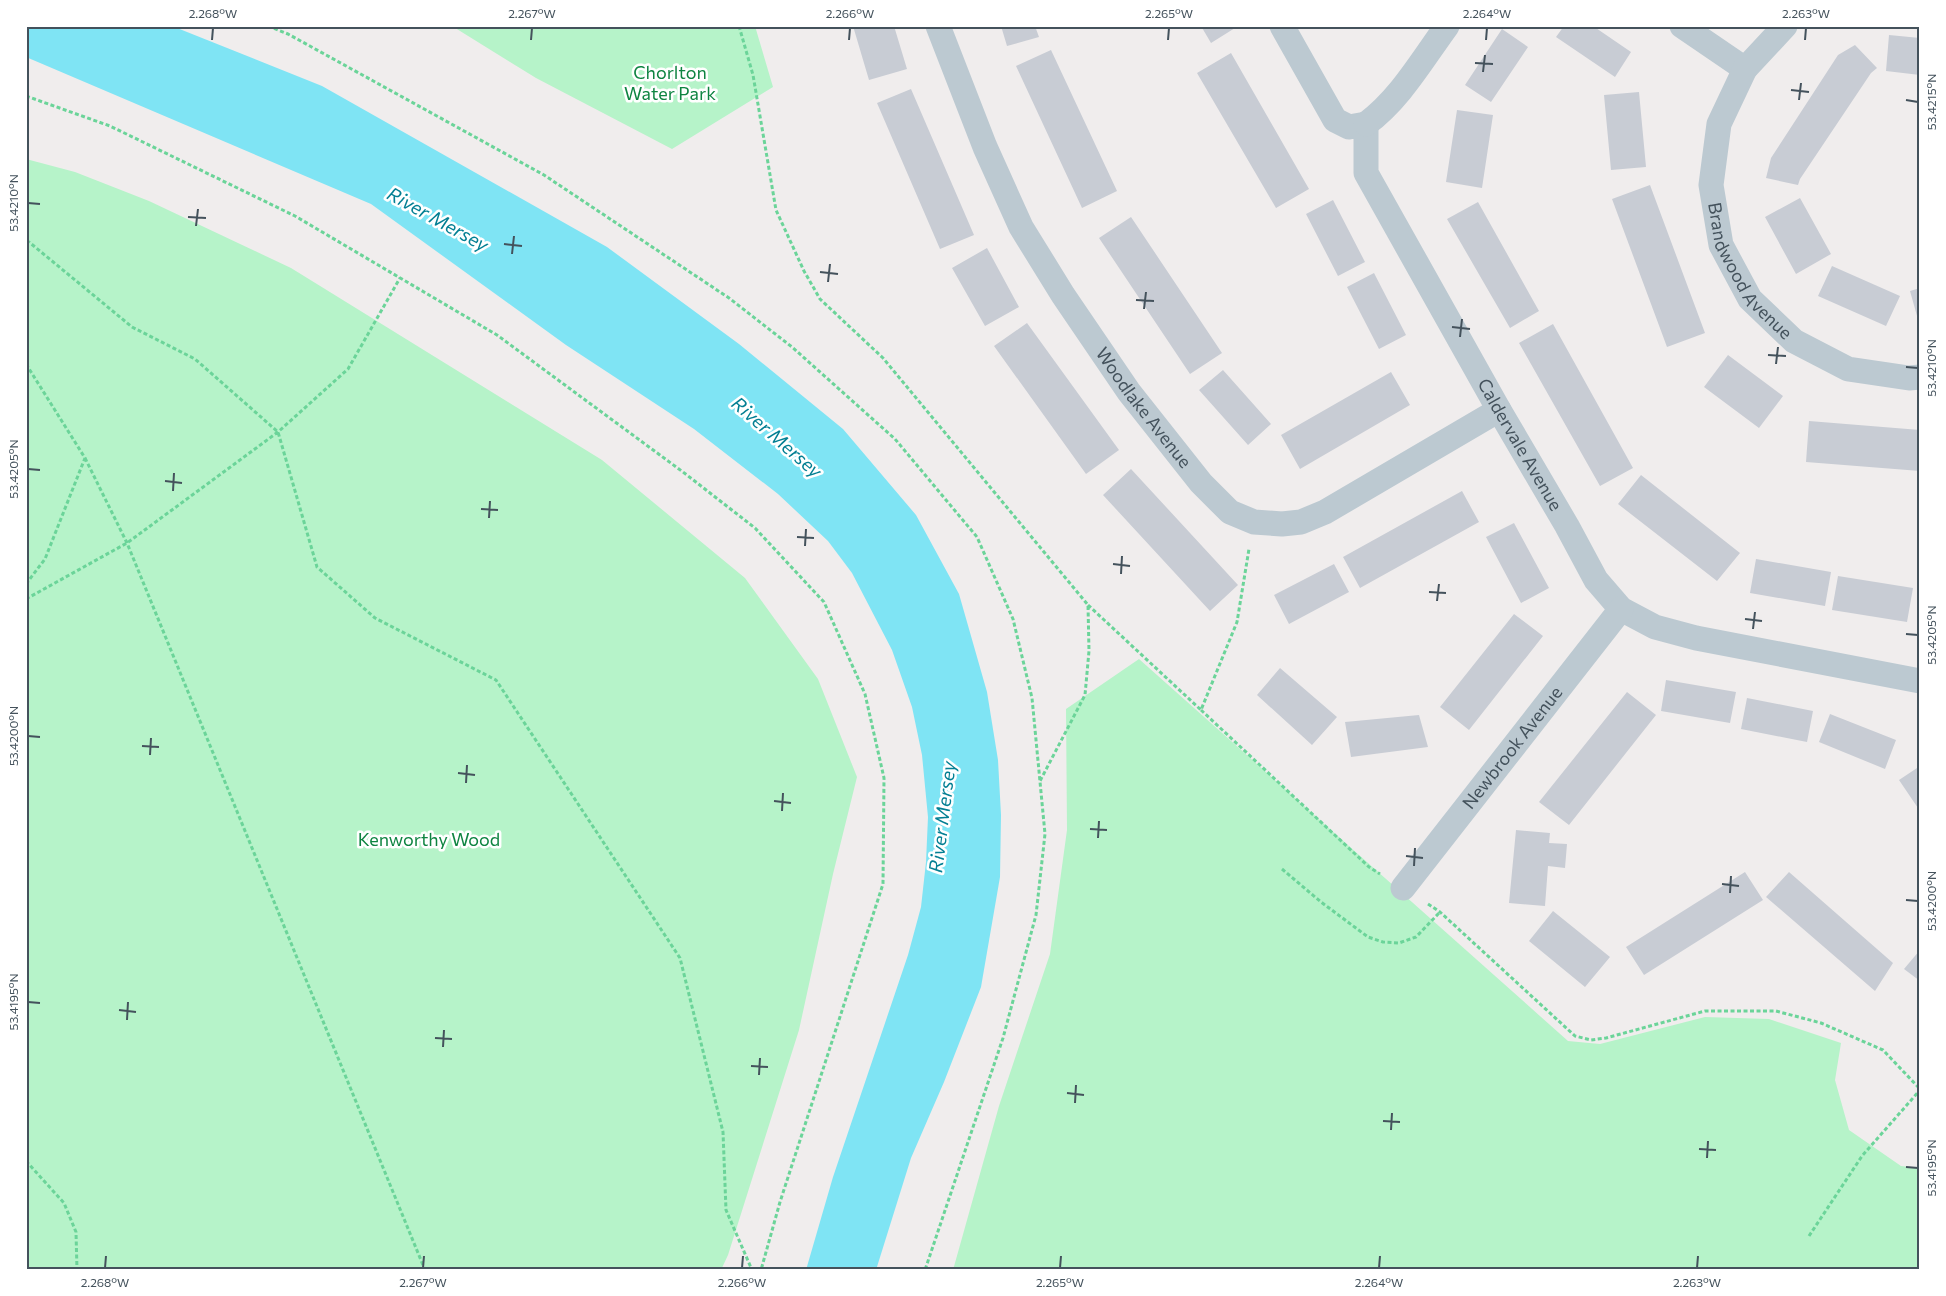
<svg xmlns="http://www.w3.org/2000/svg" width="1946" height="1296" viewBox="0 0 1946 1296" font-family="Commissioner,sans-serif">
  <style>
    .green { fill: #b6f3c9 }
    .water { fill: #7fe4f4 }
    .building { fill: #c8ccd4 }
    .lines { fill: none; stroke-linecap: round; stroke-linejoin: round }
    .path { stroke: #6bd499; stroke-width: 3; stroke-dasharray: 4 2.5; stroke-linecap: butt }
    .street { stroke: #bcc9d1; stroke-width: 25 }
    .ticks { fill: none; stroke: #44525c; stroke-width: 2 }
    .labels { text-anchor: middle; stroke-width: 5; stroke-linejoin: round; paint-order: stroke }
    .park-label { font-size: 18px; fill: #0e8441; stroke: #fff }
    .street-label { font-size: 18px; fill: #44525c; stroke: #fff }
    .water-label { font-size: 19px; font-style: italic; fill: #037f93; stroke: #fff }
    .neatline { fill: none; stroke: #44525c; stroke-width: 2 }
    .ticks-label { font-size: 12px; text-anchor: middle; fill: #44525c }
  </style>
  <rect width="100%" height="100%" fill="#f0eded"/>
  <path class="green" d="M452,26H755L773,87L672,149L536,78Z
    M26,159L75,172L149,201L291,268L602,460L745,578L818,679L857,777L833,874L799,1030L728,1255L721,1270H26Z
    M1139,659L1568,1041L1600,1044L1705,1017L1769,1019L1841,1043L1835,1080L1849,1130L1901,1166L1920,1168V1270H953L999,1106L1050,954L1067,830L1066,709Z"/>
  <path class="water" d="M26,26H172L322,86L607,247L739,344L843,429L916,515L959,594L987,692L998,760L1001,815L1000,877L981,987L944,1082L911,1158L876,1270H806L833,1177L908,955L921,907L926,862L928,817L922,755L912,707L892,650L852,573L828,541L778,494L694,429L566,345L371,204L26,57Z"/>
  <path class="building" d="M853,26H894L907,69L869,80Z
    M1001,26H1035L1039,37L1007,46Z
    M1201,26H1234L1235,28L1211,43Z
    M1564,26H1593L1631,52L1615,77L1556,37Z
    M1502,29L1528,47L1491,102L1465,85Z
    M1889,35L1920,38V75L1886,71Z
    M1855,45L1877,68L1871,73L1800,179L1798,185L1766,178L1771,158L1838,55Z
    M1051,50L1117,191L1082,208L1016,66Z
    M1231,53L1309,189L1276,208L1197,73Z
    M911,89L974,235L940,249L877,103Z
    M1639,92L1646,167L1611,170L1604,95Z
    M1457,110L1493,115L1482,188L1446,182Z
    M1650,185L1705,333L1667,347L1612,199Z
    M1800,198L1831,254L1796,274L1765,217Z
    M1333,200L1365,262L1338,276L1306,214Z
    M1478,202L1539,311L1510,328L1447,219Z
    M1131,217L1222,353L1190,374L1099,238Z
    M987,248L1019,307L985,326L952,268Z
    M1832,266L1900,296L1886,326L1818,296Z
    M1374,273L1406,335L1379,349L1347,287Z
    M1920,288V323H1919L1910,291Z
    M1027,323L1119,450L1086,474L994,346Z
    M1553,324L1633,468L1600,486L1519,343Z
    M1728,355L1783,396L1759,428L1704,387Z
    M1223,370L1271,424L1248,445L1199,390Z
    M1391,372L1410,405L1300,469L1281,435Z
    M1809,421L1920,430V471L1806,462Z
    M1131,469L1238,585L1210,611L1103,495Z
    M1641,475L1740,553L1717,581L1618,504Z
    M1462,491L1479,522L1360,588L1343,557Z
    M1514,523L1549,588L1521,603L1486,537Z
    M1756,559L1831,572L1825,606L1750,593Z
    M1334,564L1349,592L1289,624L1274,595Z
    M1838,576L1913,588L1907,622L1832,610Z
    M1514,614L1543,636L1469,730L1440,707Z
    M1280,668L1337,717L1312,745L1257,695Z
    M1666,680L1736,692L1730,723L1661,711Z
    M1627,692L1656,715L1569,825L1539,802Z
    M1747,698L1813,711L1807,742L1741,729Z
    M1830,714L1896,740L1885,769L1819,742Z
    M1419,715L1428,747L1351,757L1345,722Z
    M1920,766V811L1899,780Z
    M1516,830L1550,833L1549,843L1567,844L1565,868L1548,866L1545,906L1509,903Z
    M1745,872L1763,900L1644,975L1626,947Z
    M1789,872L1893,963L1875,991L1766,897Z
    M1553,911L1610,957L1585,987L1529,941Z
    M1920,950V981L1904,969Z"/>
  <g class="lines">
    <path class="path" d="M268,26L288,34L544,175L729,298L792,347L895,439L977,537L1013,619L1032,698L1045,834L1036,915L1003,1038L925,1270
      M739,26L753,75L776,210L804,271L820,299L883,358L1088,605L1089,651L1085,695L1040,781
      M26,96L110,126L295,216L497,335L683,472L755,528L824,602L865,694L884,778L883,884L780,1202L761,1270
      M26,242H29L132,327L195,359L278,432L317,567L375,618L496,680L680,958L723,1132L726,1210L752,1270
      M26,364L85,458L45,559L26,584
      M85,458L127,543L425,1270
      M26,599L127,543L278,432L348,369L400,278
      M1088,605L1201,710L1237,622L1249,549
      M1201,710L1369,867L1380,874
      M1282,869L1321,902L1368,937L1383,942L1399,943L1416,937L1440,912
      M1428,904L1440,912L1575,1036L1591,1040L1606,1038L1705,1011H1776L1821,1023L1883,1050L1920,1089
      M26,1161L64,1203L76,1232L77,1270
      M1809,1236L1862,1156L1920,1090"/>
    <g class="street">
      <path id="s1" d="M938,26L985,147L1021,227L1063,295L1129,392L1201,483L1230,512L1254,522L1282,524L1301,522L1325,512L1499,410"/>
      <path id="s2" d="M1282,26L1335,120L1349,127L1366,124V173L1499,410L1567,526L1596,580L1621,609L1655,627L1696,638L1920,681"/>
      <path d="M1682,26L1745,69"/>
      <path id="s3" d="M1785,26L1745,69L1719,124L1711,185L1721,245L1750,299L1794,341L1848,369L1909,378L1920,377"/>
      <path d="M1366,124C1400,99 1422,60 1447,26"/>
      <path id="s4" d="M1403,888L1621,609"/>
    </g>
  </g>
  <path class="ticks" d="M212,40L213,28M531,40L532,28M849,40L850,28M1168,40L1169,28M1486,40L1487,28M1805,40L1806,28M1475,63L1493,64M1483,72L1485,55M1791,90L1809,92M1799,100L1801,83M1906,100L1918,102M28,203L40,204M188,217L206,218M196,226L198,209M504,244L522,246M512,254L514,236M820,272L838,274M828,282L830,264M1136,300L1154,301M1144,309L1146,292M1452,327L1470,329M1460,337L1462,319M1768,355L1786,356M1776,364L1778,347M1906,367L1918,368M28,469L40,470M165,481L182,483M173,491L174,473M481,509L498,510M489,518L490,501M797,537L814,538M805,546L806,529M1113,564L1130,566M1121,574L1122,556M1429,592L1446,593M1437,601L1439,584M1745,619L1762,621M1753,629L1755,612M1906,634L1918,635M28,736L40,737M142,746L159,747M150,755L151,738M458,773L475,775M466,783L467,765M774,801L791,803M782,811L783,793M1090,829L1107,830M1098,838L1099,821M1406,856L1423,858M1414,866L1415,848M1722,884L1739,886M1730,893L1731,876M1906,900L1918,901M28,1002L40,1003M119,1010L136,1012M127,1020L128,1002M435,1038L452,1039M443,1047L444,1030M751,1066L768,1067M759,1075L760,1058M1067,1093L1084,1095M1075,1103L1076,1085M1383,1121L1400,1122M1391,1130L1392,1113M1699,1149L1716,1150M1707,1158L1708,1141M1906,1167L1918,1168M105,1268L106,1256M423,1268L424,1256M742,1268L743,1256M1060,1268L1061,1256M1379,1268L1380,1256M1697,1268L1698,1256"/>
  <g class="labels">
    <g class="park-label">
      <text x="670" y="79">Chorlton<tspan x="670" dy="21">Water Park</tspan></text>
      <text x="429" y="846">Kenworthy Wood</text>
    </g>
    <g class="street-label">
      <text dy="6" stroke="none"><textPath href="#s3" startOffset="278">Brandwood Avenue</textPath></text>
      <text dy="6" stroke="none"><textPath href="#s1" startOffset="436">Woodlake Avenue</textPath></text>
      <text dy="6" stroke="none"><textPath href="#s2" startOffset="502">Caldervale Avenue</textPath></text>
      <text dy="6" stroke="none"><textPath href="#s4" startOffset="178">Newbrook Avenue</textPath></text>
    </g>
    <g class="water-label">
      <text transform="translate(438 219) rotate(29)" y="7">River Mersey</text>
      <text transform="translate(777 437) rotate(41)" y="7">River Mersey</text>
      <text transform="translate(942 817) rotate(-83)" y="7">River Mersey</text>
    </g>
  </g>
  <rect width="1946" height="1296" fill="none" stroke="#ffffff" stroke-width="55"/>
  <rect x="28" y="28" width="1890" height="1240" class="neatline"/>
  <g class="ticks-label">
    <text x="213" y="18">2.268°W</text>
    <text x="532" y="18">2.267°W</text>
    <text x="850" y="18">2.266°W</text>
    <text x="1169" y="18">2.265°W</text>
    <text x="1487" y="18">2.264°W</text>
    <text x="1806" y="18">2.263°W</text>
    <text transform="translate(1932 102) rotate(-90)" y="4">53.4215°N</text>
    <text transform="translate(14 203) rotate(-90)" y="4">53.4210°N</text>
    <text transform="translate(1932 368) rotate(-90)" y="4">53.4210°N</text>
    <text transform="translate(14 469) rotate(-90)" y="4">53.4205°N</text>
    <text transform="translate(1932 635) rotate(-90)" y="4">53.4205°N</text>
    <text transform="translate(14 736) rotate(-90)" y="4">53.4200°N</text>
    <text transform="translate(1932 901) rotate(-90)" y="4">53.4200°N</text>
    <text transform="translate(14 1002) rotate(-90)" y="4">53.4195°N</text>
    <text transform="translate(1932 1168) rotate(-90)" y="4">53.4195°N</text>
    <text x="105" y="1287">2.268°W</text>
    <text x="423" y="1287">2.267°W</text>
    <text x="742" y="1287">2.266°W</text>
    <text x="1060" y="1287">2.265°W</text>
    <text x="1379" y="1287">2.264°W</text>
    <text x="1697" y="1287">2.263°W</text>
  </g>
</svg>
